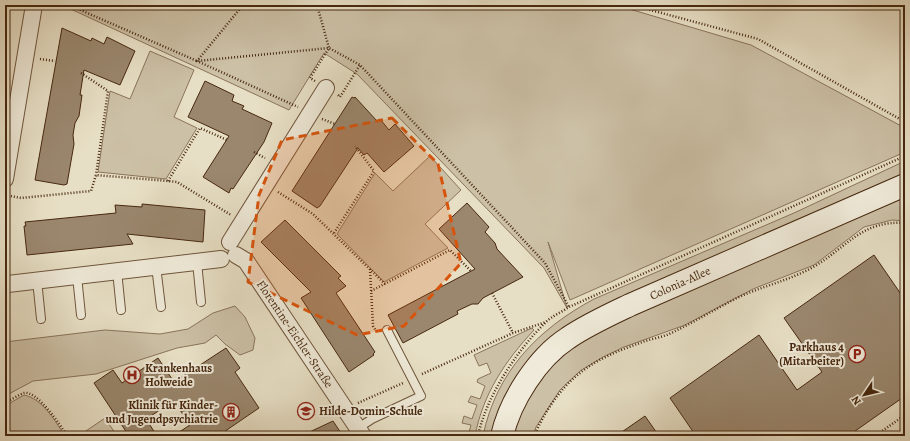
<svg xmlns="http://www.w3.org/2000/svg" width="910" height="441" viewBox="0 0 910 441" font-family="Alegreya,serif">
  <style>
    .green { fill: #ccc0a6; stroke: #8a745a }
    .building { fill: #9a876e; stroke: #47280f }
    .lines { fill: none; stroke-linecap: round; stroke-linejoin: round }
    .lane-casing { stroke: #6f563c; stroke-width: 10 }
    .street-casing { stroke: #6f563c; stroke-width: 18 }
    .secondary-casing { stroke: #47280f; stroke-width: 24 }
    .path { stroke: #47280f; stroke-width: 2.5; stroke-dasharray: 1 2; stroke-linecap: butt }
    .lane { stroke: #efead9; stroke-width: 8 }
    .street { stroke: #efead9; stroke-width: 16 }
    .secondary { stroke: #efead9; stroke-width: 22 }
    .marked { fill: #d8540c; fill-opacity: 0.2; stroke: #d8540c; stroke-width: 3; stroke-dasharray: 8 5; stroke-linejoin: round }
    .labels { text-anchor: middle; stroke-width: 4; stroke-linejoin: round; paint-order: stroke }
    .street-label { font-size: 12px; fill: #47280f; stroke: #efead9 }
    .poi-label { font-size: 12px; font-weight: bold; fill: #47280f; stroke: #efead9; text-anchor: end }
  </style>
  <rect width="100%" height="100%" fill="#e7dfc5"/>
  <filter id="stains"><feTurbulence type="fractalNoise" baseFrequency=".005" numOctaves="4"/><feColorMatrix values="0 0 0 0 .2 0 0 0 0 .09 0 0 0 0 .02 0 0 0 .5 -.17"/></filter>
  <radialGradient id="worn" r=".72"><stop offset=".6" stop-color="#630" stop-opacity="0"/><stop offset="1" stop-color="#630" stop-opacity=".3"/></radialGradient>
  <path class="green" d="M62,5H616L751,45L905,128V152L570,300L548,242L567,308L544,268L357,74L324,53L289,110Z
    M150,51L194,70L174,117L197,128L166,179L98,172L110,91L130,99Z
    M430,156L461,190L425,224L448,248L384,282L337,234L375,173L393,191Z
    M905,161V174L596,312L493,436H483C496,372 538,329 594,299L794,213Z
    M905,196V221L892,220L864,227L814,265L753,289L685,325L624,347L603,357L580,371L560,390L536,427L533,436H510L534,384L579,339Z
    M235,306L245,317L255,338L253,350L240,355L225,344L216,335L205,343L177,348L96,374L33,381L5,396V342L105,330L160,334L188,329L213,313Z
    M532,328L534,330C505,361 483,394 475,436H468L471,425L462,423L464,416L472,419L477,405L468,402L471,396L480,399L485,386L477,382L478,379L491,373L487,363L479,366L474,355Z
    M24,395C43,399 55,421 65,436H5V406Z
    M105,418L117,436H85L83,433Z"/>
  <path class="building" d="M62,28L91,41L92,38L104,44L107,37L135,51L120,85L84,70L80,95H82L79,116L75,123L73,135L74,144L67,184L64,185L35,180Z
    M205,81L234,95L232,101L244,106L242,109L272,123L264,142L233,189L231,188L229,193L203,177L229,136L188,117Z
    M352,97L354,98L355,97L377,121L380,119L389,130L395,124L414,146L384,172L367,153L364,155L358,148L320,206L317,208L292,191Z
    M467,203L489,227L485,232L495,243L497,249L523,277L483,298L478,304H472L457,311L458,314L403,343L388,315L475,269L439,229Z
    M142,204L205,210L203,242L127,234L133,244L27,255L24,226H26L25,222L116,213L115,205L142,207Z
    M285,220L341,276L338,278L346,286L336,293L375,352L373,354L374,355L349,372L301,298L311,292L261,242Z
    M874,255L905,300V396L848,436H696L670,398L759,335L797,390L822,372L784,318Z
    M226,348L240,368L235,372L259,408L218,436H173L190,425L174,401L146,419L157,436H129L94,383L113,370L122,383L158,358L174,382Z
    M645,416L659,436H616Z
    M333,421L343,436H301Z"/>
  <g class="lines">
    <g class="lane-casing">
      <path id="lane" d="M197,262L201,302
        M156,266L161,307
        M117,271L121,310
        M77,276L81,315
        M37,280L41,319
        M358,428L372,419L421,396L387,330"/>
    </g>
    <g class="street-casing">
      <path id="street" d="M5,179L34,5
        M230,242L326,88
        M236,255L246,261L363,436
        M8,284L221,259"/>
    </g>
    <g class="secondary-casing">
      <path id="secondary" d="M502,436C510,401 537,358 568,338C587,325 609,315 630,305L905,185"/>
    </g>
    <path class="path" d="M69,5L197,61L329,48L360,65L545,263L569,307
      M243,5L197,61L298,107
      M632,5L758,39L905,122
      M40,59L55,61
      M81,73L108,91L96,175
      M315,81L310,78L329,48L317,5
      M338,95L340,97L360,65
      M322,119L335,124
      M254,152L265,158
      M168,181L200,128L227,140
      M278,192L313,214L385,284
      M5,195L21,198L91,191L96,175L168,181L177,182L231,215
      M334,233L374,171L355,146
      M370,269L373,326L376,331
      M371,291L450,250L471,271
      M492,293L513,333
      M422,374L513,333L546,322
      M5,403C11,400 18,395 24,393C37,390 61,426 67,436
      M358,403L403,383
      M478,436C486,397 517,350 546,322C552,316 562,312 569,307L905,156
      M534,436C544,413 560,388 580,373C597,359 620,350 640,343C649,339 660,338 669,334C693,323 715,309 739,297C763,286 791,280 815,266C847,247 862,220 905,223
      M875,436L905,415"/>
    <use href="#lane" class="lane"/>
    <use href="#street" class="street"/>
    <use href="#secondary" class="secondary"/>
  </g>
  <path class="marked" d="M392,118L438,164L461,263L404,326L357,335L248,282L259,195L282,140Z"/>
  <defs>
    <g id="parking-ring" transform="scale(0.9)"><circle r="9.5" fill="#efead9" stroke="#8f2418" stroke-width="1.5"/><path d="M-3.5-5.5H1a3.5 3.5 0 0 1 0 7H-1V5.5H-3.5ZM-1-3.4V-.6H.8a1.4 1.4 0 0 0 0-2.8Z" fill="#8f2418"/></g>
    <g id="hospital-ring" transform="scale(0.9)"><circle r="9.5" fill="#efead9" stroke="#8f2418" stroke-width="1.5"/><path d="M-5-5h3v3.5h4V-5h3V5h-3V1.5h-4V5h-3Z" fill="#8f2418"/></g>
    <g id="school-ring" transform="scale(0.9)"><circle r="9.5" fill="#efead9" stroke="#8f2418" stroke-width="1.5"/><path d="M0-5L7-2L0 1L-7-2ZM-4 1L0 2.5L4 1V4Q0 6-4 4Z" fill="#8f2418"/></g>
    <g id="building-ring" transform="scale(0.9)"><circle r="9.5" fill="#efead9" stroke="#8f2418" stroke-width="1.5"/><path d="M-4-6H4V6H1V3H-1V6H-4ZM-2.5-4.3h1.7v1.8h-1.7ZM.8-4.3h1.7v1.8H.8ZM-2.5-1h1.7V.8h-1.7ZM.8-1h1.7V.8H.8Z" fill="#8f2418"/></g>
  </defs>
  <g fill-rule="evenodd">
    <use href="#parking-ring" x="857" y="354"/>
    <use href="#hospital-ring" x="132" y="375"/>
    <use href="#school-ring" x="306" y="411"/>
    <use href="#building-ring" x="231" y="412"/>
  </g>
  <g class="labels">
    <g class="street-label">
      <text transform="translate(680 283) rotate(-24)" y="4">Colonia-Allee</text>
      <text transform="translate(295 334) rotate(56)" y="4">Florentine-Eichler-Straße</text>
    </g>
    <g class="poi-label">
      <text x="844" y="351">Parkhaus 4<tspan x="844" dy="14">(Mitarbeiter)</tspan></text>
      <text x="145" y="372" text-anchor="start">Krankenhaus<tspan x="145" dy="14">Holweide</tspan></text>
      <text x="218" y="409">Klinik für Kinder-<tspan x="218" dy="14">und Jugendpsychiatrie</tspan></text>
      <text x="319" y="415" text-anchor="start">Hilde-Domin-Schule</text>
    </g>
  </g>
  <rect width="910" height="441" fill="none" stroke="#e7dfc5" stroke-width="20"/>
  <rect x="6" y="6" width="898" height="429" fill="none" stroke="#47280f" stroke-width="2"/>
  <rect x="10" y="10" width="890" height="421" fill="none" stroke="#47280f"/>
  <g transform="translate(864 395) rotate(235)" stroke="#efead9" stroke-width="3" paint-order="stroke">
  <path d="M0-3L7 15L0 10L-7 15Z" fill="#47280f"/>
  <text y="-6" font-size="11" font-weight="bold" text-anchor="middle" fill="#47280f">N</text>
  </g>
  <rect width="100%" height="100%" filter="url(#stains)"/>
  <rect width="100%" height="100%" fill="url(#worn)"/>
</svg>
